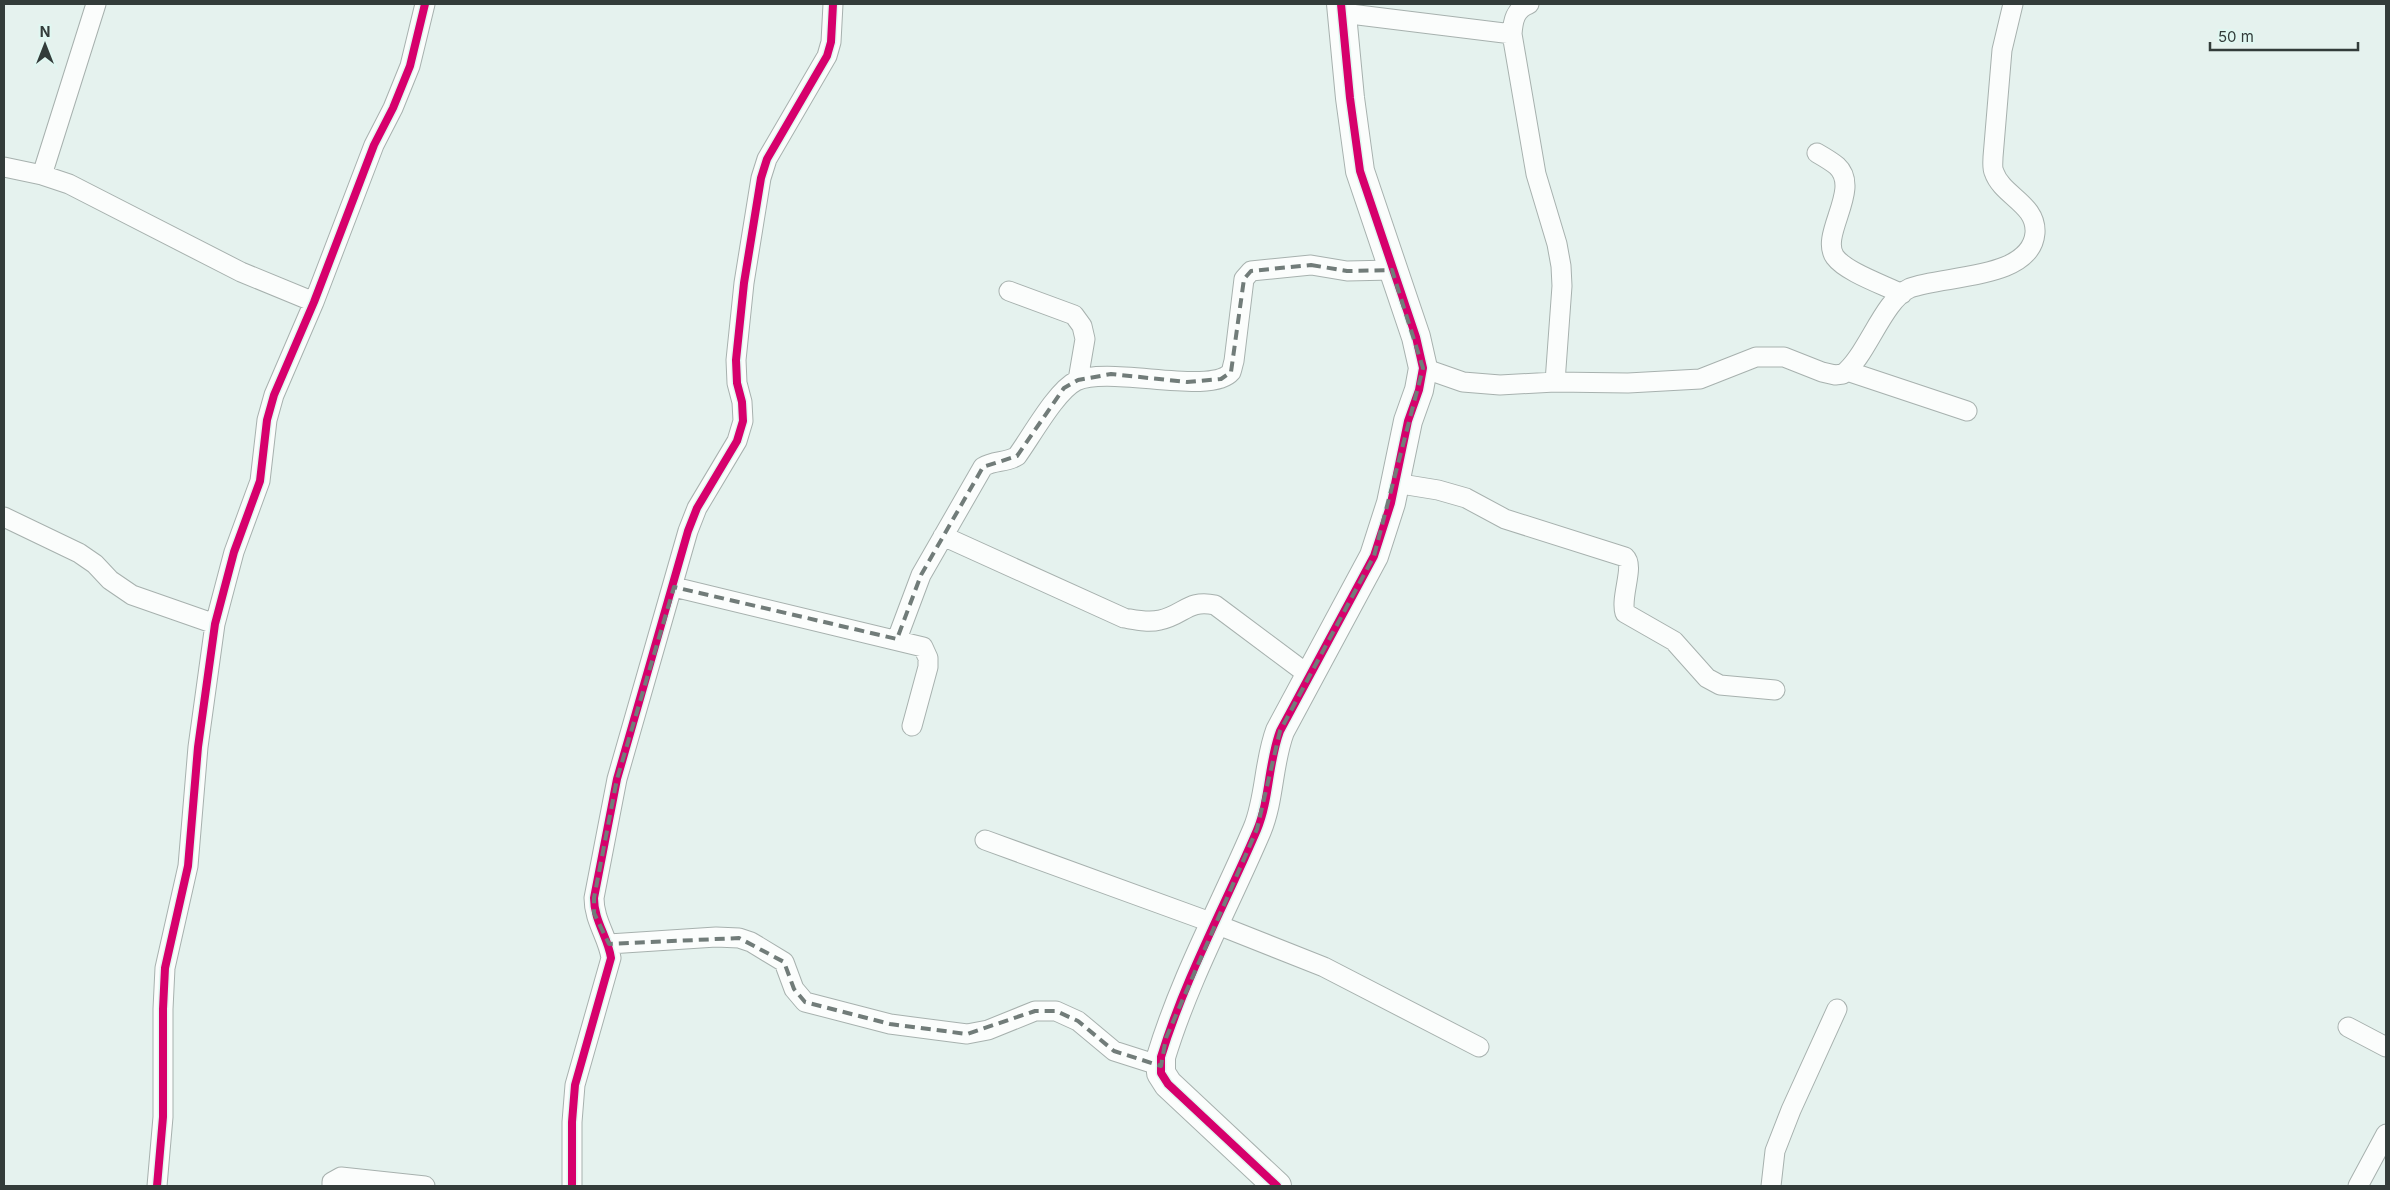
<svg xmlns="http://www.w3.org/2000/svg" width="2390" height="1190" viewBox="0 0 2390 1190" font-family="Inter,sans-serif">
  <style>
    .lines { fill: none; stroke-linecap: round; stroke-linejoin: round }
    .street-casing { stroke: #a7b1ae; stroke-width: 21 }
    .secondary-casing { stroke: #a7b1ae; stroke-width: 30 }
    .street { stroke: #fbfdfc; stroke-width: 19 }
    .secondary { stroke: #fbfdfc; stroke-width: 28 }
    .cycleway-casing { stroke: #e0f7f1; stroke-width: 11 }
    .cycleway { stroke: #d6006c; stroke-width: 8 }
    .marked { fill: none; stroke: #717c79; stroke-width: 4; stroke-dasharray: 10 6; stroke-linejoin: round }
  </style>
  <rect width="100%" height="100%" fill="#e5f2ee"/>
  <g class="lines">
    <g class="street-casing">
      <path id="street" d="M1529,4C1515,9 1513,21 1512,34L1536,174L1557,244L1561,266L1562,286L1555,382
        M1342,13L1512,34
        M1817,153C1824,157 1831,161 1837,166C1862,189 1819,235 1835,257C1846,272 1884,285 1902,294
        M4,167L42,175L69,184L241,272L314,302
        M42,175L96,4
        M1009,291L1074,315L1082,326L1085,339L1078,380
        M1423,368L1463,382L1500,385L1555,382L1628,383L1700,379L1756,357H1784L1822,372L1835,375L1843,374C1867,356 1883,300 1910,288C1943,275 2031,280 2035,233C2037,204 2002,196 1994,172C1992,168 1993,161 1993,157L2002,50L2013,4
        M1847,371L1967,411
        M1395,483L1438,490L1466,498L1505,519L1625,557C1635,566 1620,597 1625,613L1674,641L1707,678L1720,685L1775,690
        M4,517L79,553L95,564L110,580L132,595L215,624
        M943,536L1124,618C1136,620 1148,623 1160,620C1184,615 1188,599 1215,605L1310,676
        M674,587L923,647L928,658V667L912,726
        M897,639L921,575L983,467C994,460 1006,463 1017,456C1031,437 1056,391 1076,381C1108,365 1211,396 1231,372C1232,370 1233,364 1234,361L1244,279L1251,271L1311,265L1347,271L1392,270
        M985,840L1213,923L1324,967L1479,1047
        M609,944L716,937L739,938L751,942L784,962L794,989L805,1002L890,1024L967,1034L988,1030L1035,1011H1056L1078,1021L1114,1051L1161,1066
        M2348,1027L2386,1047
        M157,1186L163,1117V1009L165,968L188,866L198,747L215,624L234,552L260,481L267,420L274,395L314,302L374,145L393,108L410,66L425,4
        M332,1186V1182L341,1177L425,1186
        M572,1186V1122L575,1085L611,958C608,937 594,921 594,898L617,779L688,531L697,508L737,441L743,421L742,402L737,383L736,360L744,283L761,178L767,159L827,56L831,42L833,4
        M1771,1186L1775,1151L1791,1110L1837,1009
        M2358,1186L2386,1134"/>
    </g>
    <g class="secondary-casing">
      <path id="secondary" d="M1277,1186L1168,1084L1161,1073V1057C1185,978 1225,905 1257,830C1270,799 1268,763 1280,731L1374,556L1391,503L1408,421L1419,390L1423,368L1416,337L1360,171L1350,98L1341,4"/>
    </g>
    <use href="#street" class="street"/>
    <use href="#secondary" class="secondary"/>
    <g class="cycleway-casing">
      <path id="cycleway" d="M157,1186L163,1117V1009L165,968L188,866L198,747L215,624L234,552L260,481L267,420L274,395L314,302L374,145L393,108L410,66L425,4
        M572,1186V1122L575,1085L611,958C608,937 594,921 594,898L617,779L688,531L697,508L737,441L743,421L742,402L737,383L736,360L744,283L761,178L767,159L827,56L831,42L833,4
        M1277,1186L1168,1084L1161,1073V1057C1185,978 1225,905 1257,830C1270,799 1268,763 1280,731L1374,556L1391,503L1408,421L1419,390L1423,368L1416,337L1360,171L1350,98L1341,4"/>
    </g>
    <use href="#cycleway" class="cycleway"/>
  </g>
  <path class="marked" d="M1311,265L1347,271L1392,270L1423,368L1374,556L1280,731L1257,829L1166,1038L1161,1066L1114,1051L1078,1021L1056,1011H1035L967,1034L890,1024L805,1002L794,989L784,962L739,938L609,944L594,913V898L617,779L674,587L897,639L921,575L983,467L1017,456L1064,388L1078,380L1111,374L1187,382L1221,379L1231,372L1244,279L1251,271Z"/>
  <rect width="2390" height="1190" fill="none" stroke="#333c3a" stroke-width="10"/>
  <g transform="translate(45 45)" stroke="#e0f7f1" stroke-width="4" paint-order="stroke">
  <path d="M0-4L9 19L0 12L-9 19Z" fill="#333c3a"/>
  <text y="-8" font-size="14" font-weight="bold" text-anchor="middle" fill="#333c3a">N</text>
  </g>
  <path d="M2210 42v8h148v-8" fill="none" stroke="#333c3a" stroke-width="2.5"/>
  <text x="2218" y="42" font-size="15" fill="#333c3a" stroke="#e0f7f1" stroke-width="4" paint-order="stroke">50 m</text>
</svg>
